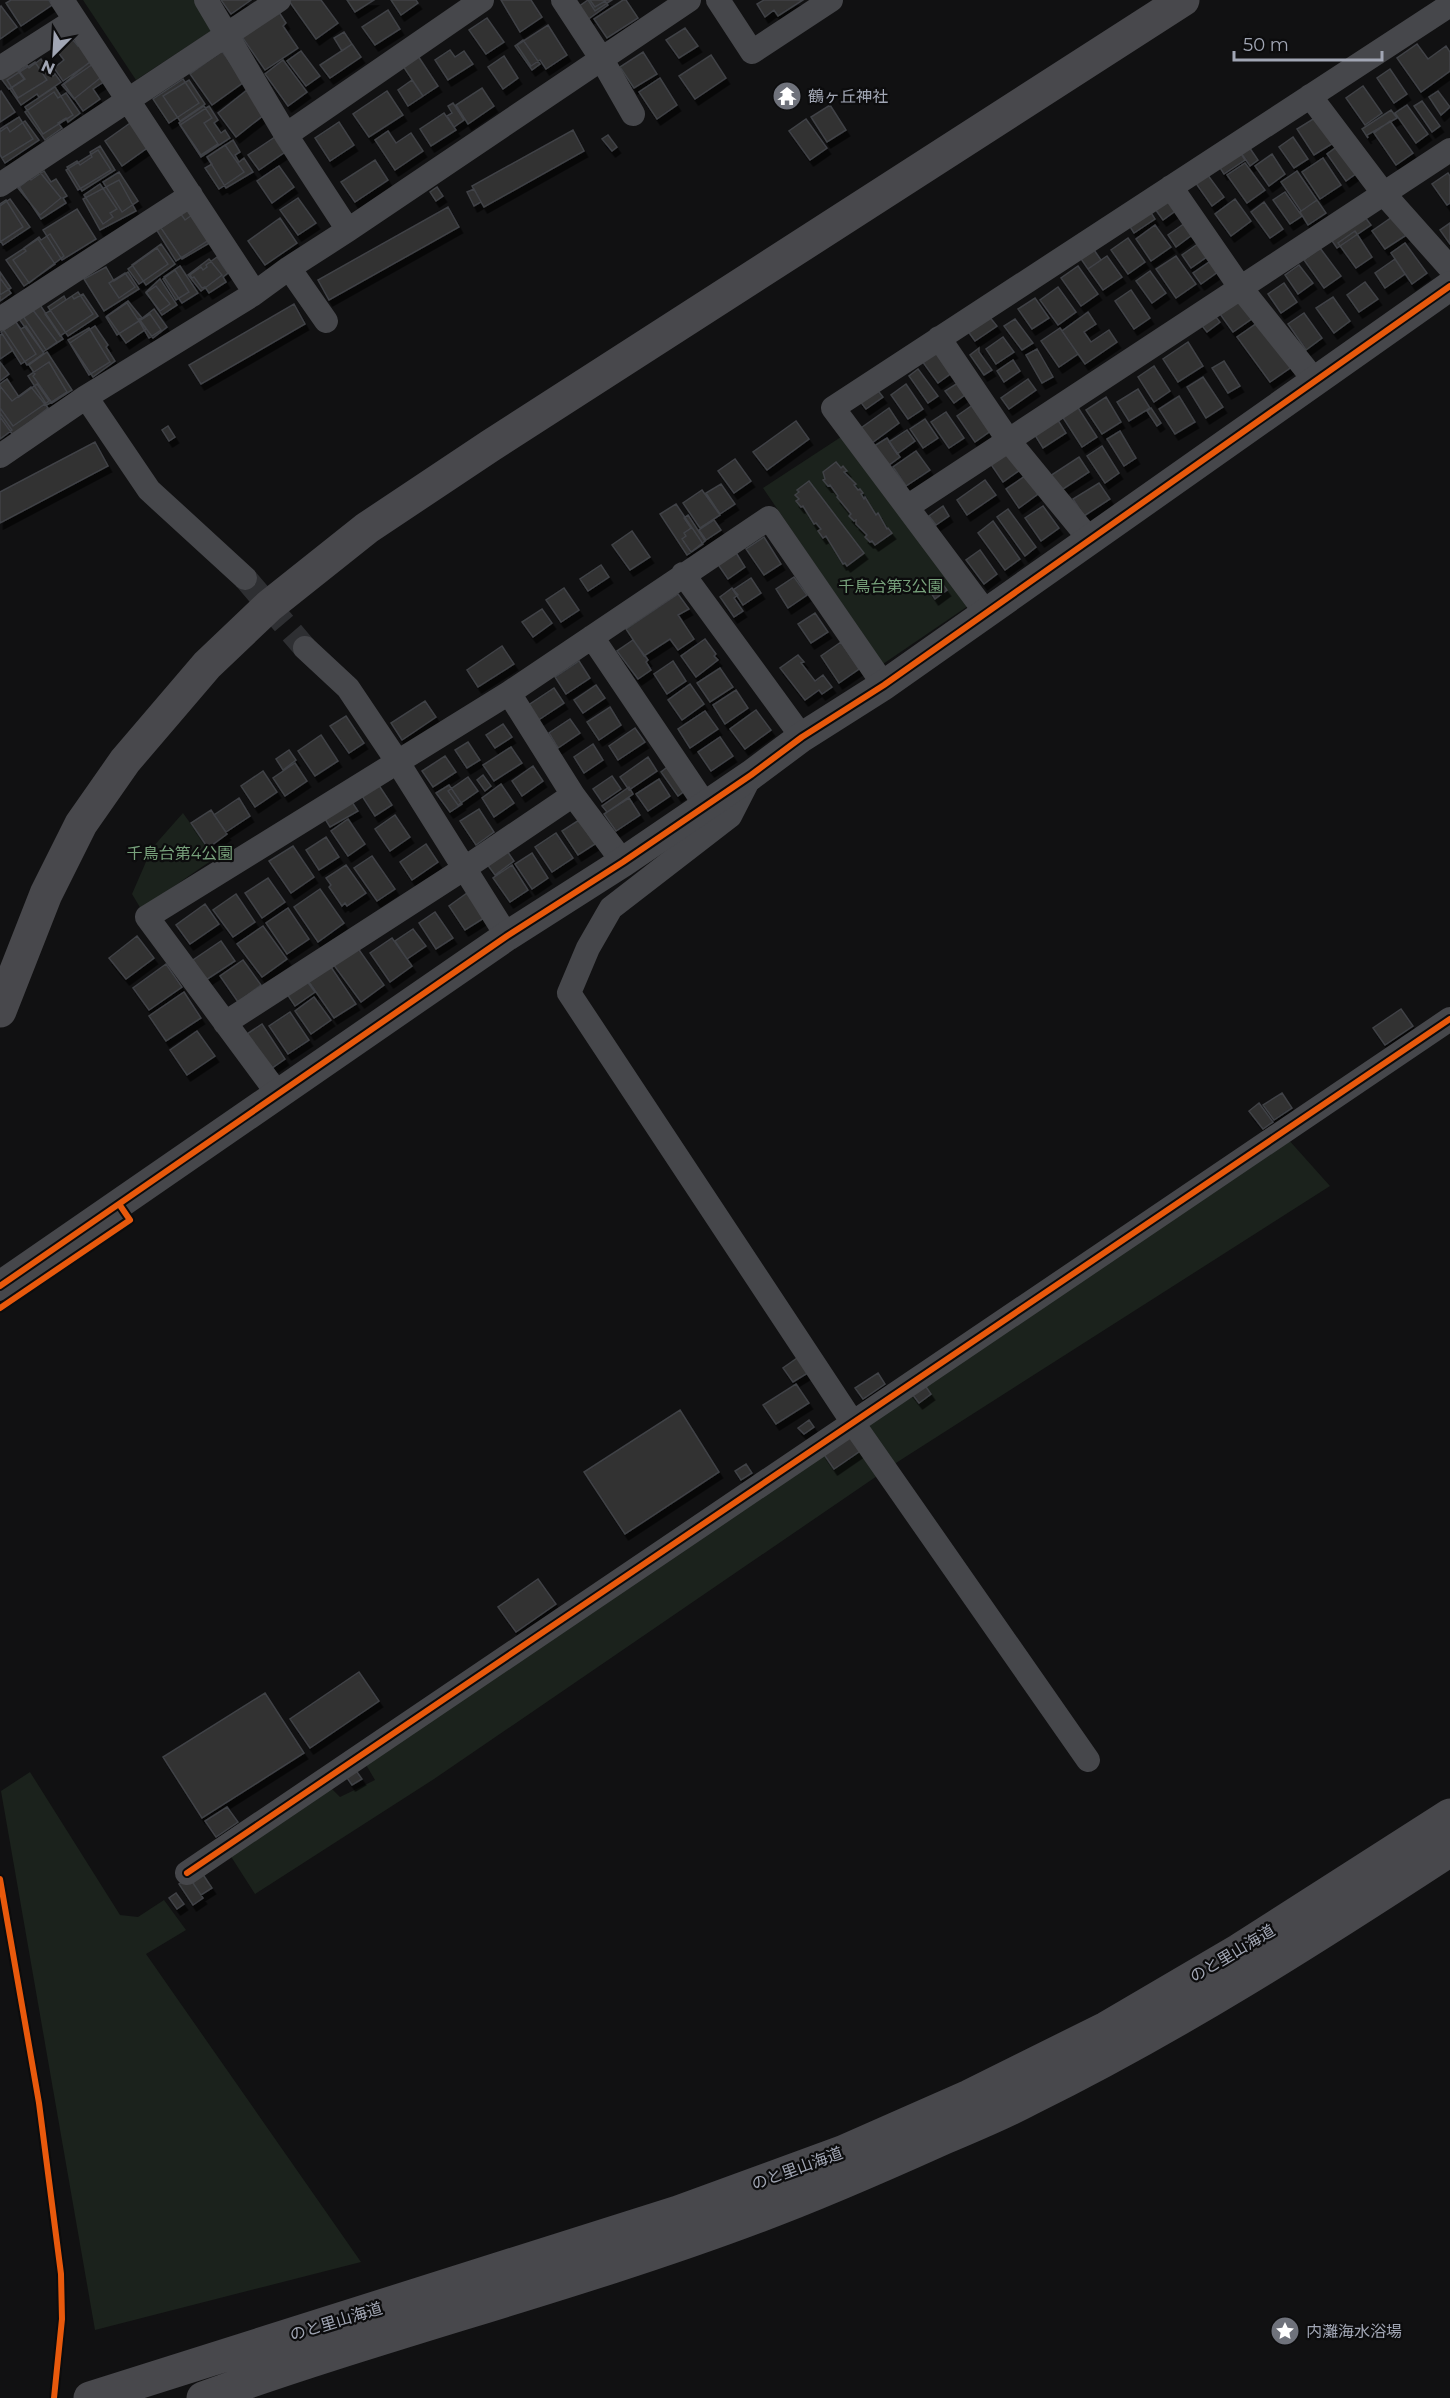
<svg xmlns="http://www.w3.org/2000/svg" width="1450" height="2398" viewBox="0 0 1450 2398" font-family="Montserrat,'Noto Sans JP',sans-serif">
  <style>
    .green { fill: #1b221c }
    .building { fill: #303032; stroke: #404246; stroke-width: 1.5; filter: url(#shadow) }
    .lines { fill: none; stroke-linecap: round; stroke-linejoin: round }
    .minor-tunnel { stroke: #2e2f32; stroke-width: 24; stroke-dasharray: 24 12; stroke-linecap: butt }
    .minor { stroke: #46474b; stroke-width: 24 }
    .tertiary { stroke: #46474b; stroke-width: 30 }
    .motorway { stroke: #48484c; stroke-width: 33 }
    .cycleway-casing { stroke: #0c0c0d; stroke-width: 10 }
    .cycleway { stroke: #e8590c; stroke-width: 6 }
    .labels { text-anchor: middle; stroke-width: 4.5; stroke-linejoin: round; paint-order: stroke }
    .poi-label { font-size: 16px; fill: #a1a6b4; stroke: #0c0c0d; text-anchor: start }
    .park-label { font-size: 16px; fill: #77a17b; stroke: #0c0c0d }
    .street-label { font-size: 16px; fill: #a1a6b4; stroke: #0c0c0d }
  </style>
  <defs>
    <filter id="shadow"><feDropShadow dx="3.5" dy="6" stdDeviation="0" flood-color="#0009"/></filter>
  </defs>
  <rect width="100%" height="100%" fill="#111112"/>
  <path class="green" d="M83,0H195L214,29L136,80Z
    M844,435L968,606L883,664L763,488Z
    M183,813L215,858L141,909L132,894L152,848Z
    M1287,1138L1330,1186L899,1461L434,1779L255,1894L230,1855L329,1786L340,1797L375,1780L365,1763Z
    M30,1772L120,1915L138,1917L164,1900L186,1930L146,1954L361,2262L95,2330L1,1791Z"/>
  <path class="building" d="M11,0H49L52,5L21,26L6,3Z
    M221,0H251L231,14Z
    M291,0H321L338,23L316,39L289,1Z
    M347,0H374L355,12Z
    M391,0H416L418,3L401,15Z
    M501,0H531L542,17L520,32Z
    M588,0H612L595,11Z
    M588,0H590L595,7L605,1L608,5L587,20L578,7Z
    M623,0H626L638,18L607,38L594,19Z
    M764,0H803L778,16L774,10L765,17L757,4Z
    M1,6L17,27L0,39V7Z
    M277,9L286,23L283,26L298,48L265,70L240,34Z
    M388,10L400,29L375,45L362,27Z
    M487,18L504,42L486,54L469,30Z
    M548,25L567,55L546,69L540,60L531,66L517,45Z
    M685,28L698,46L679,58L666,40Z
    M344,32L352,44L342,51L334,38Z
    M73,40L78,46L85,42L96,58L63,81L54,68L64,60L57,51Z
    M523,40L540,64L532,70L515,46Z
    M352,44L361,57L330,78L320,65Z
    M1417,44L1428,59L1446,46L1450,52V71L1421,92L1397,58Z
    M450,50L455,57L464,51L473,64L448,80L435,60Z
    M222,51L244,82L212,105L190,74Z
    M301,51L320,76L306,86L287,61Z
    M643,52L657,74L634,88L620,67Z
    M711,55L726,78L695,99L679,76Z
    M418,56L438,86L423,96L403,66Z
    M504,56L518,78L503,89L488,67Z
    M41,59L53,76L55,74L61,82L39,97L37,94L21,105L10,89L25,79L19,71L27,65L29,68Z
    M92,60L104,75L74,99L62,85Z
    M283,60L307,92L288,106L265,74Z
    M35,62L47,80L18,98L7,80Z
    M93,64L105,81L93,89L100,99L83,111L64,84Z
    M21,69L18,71L24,79L9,89L0,77Z
    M1390,69L1407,94L1394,103L1377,78Z
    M660,78L677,105L657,119L639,92Z
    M183,79L199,103L169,123L153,99Z
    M189,80L205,104L180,121L163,96Z
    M412,80L423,96L408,106L398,90Z
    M1363,86L1382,113L1365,125L1346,98Z
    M55,87L73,115L43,134L25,107Z
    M482,88L494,106L468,124L456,105Z
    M247,90L265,114L236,137L218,113Z
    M1,91L15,112L0,122V92Z
    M387,91L403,115L369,137L353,114Z
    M1438,91L1450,107L1441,115L1429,97Z
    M54,92L58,98L66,93L80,113L68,122L66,118L58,123L62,128L45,140L25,112Z
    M1422,101L1440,126L1432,132L1414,106Z
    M453,103L464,120L454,127L447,116L452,113L448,106Z
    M830,105L846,130L827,142L811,117Z
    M1407,105L1428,134L1416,143L1395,113Z
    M204,106L212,118L204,123L218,144L201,155L179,123Z
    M209,106L218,120L214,123L221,133L225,130L230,138L201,157L180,125Z
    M1391,110L1397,118L1367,135L1368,138L1362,129Z
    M444,113L456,130L431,146L420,129Z
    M1318,116L1335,142L1314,155L1297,129Z
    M19,117L33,139L2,158L0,154V129Z
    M806,119L827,148L810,160L789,131Z
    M25,121L39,140L5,163L0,155V132L7,127L10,132Z
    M133,121L150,146L122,166L105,141Z
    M1390,121L1413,153L1396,165L1374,133Z
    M339,122L354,145L330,161L315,138Z
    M573,130L584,151L484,207L472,186Z
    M388,131L396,143L411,133L423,151L395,170L375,140Z
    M608,135L617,147L612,151L602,139Z
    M275,137L285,152L259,170L248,155Z
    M1293,137L1308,159L1294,168L1279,147Z
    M233,140L240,152L235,155L239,162L244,158L253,172L226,188L207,157Z
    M1342,143L1361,170L1346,181L1327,154Z
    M1247,144L1258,160L1250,166L1239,150Z
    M225,145L244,172L219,189L205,168L212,164L207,157Z
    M100,146L115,170L82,191L67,167L77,161L80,165L92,157L90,152Z
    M1238,149L1245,160L1224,174L1217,163Z
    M98,150L111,170L78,190L66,170Z
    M1272,154L1285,174L1269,186L1255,166Z
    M1323,158L1341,185L1320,199L1302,172Z
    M375,160L388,180L355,202L341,182Z
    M1245,163L1265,190L1247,203L1227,175Z
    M279,166L294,187L272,203L257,181Z
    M39,171L61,198L40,215L18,188Z
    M44,171L51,182L56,179L67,196L63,198L66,203L41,219L16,182L28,174L31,180Z
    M1297,171L1317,200L1301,211L1281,182Z
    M119,172L138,201L122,212L103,182Z
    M1448,173L1450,176V203L1447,205L1432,184Z
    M1207,174L1224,197L1212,206L1195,182Z
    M119,180L136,211L100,230L83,199Z
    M100,184L117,209L110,213L113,217L103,224L84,195Z
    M437,187L443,196L436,201L430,192Z
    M474,189L481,202L474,206L467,192Z
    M1285,192L1302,216L1290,224L1273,200Z
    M298,198L316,223L298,235L280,210Z
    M10,199L30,227L3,245L0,240V206Z
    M1170,199L1178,209L1163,220L1155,209Z
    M1235,199L1251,221L1231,236L1215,214Z
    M6,200L23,227L0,242V204Z
    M1317,200L1326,213L1308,225L1300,212Z
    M1264,202L1283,229L1270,238L1251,212Z
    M448,207L459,227L329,300L318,280Z
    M190,208L209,240L176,261L156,229Z
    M1148,208L1155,219L1134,233L1127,222Z
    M77,209L96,239L62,260L43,230Z
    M199,210L218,238L182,259L161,228L181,214L185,220Z
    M1362,213L1371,225L1337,248L1328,235Z
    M1395,215L1408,234L1385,249L1372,231Z
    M280,218L297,243L265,265L248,241Z
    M1188,221L1196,232L1176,247L1168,235Z
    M1450,223V244L1440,230Z
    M1155,225L1171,247L1151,261L1136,239Z
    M1355,231L1372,257L1356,268L1338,243Z
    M50,234L64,256L29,283L13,260L26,251L24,248L39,237L41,240Z
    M1128,238L1145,262L1128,274L1111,250Z
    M38,239L55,264L24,286L6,260Z
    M1202,241L1211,254L1191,268L1182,255Z
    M1405,243L1427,273L1412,284L1391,253Z
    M161,244L175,264L146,285L132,265Z
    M1092,247L1101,260L1088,269L1079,256Z
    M157,248L168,264L139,284L128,269Z
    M1320,248L1341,276L1324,288L1304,260Z
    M1107,256L1122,277L1103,290L1088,269Z
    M1176,256L1196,284L1176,298L1156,269Z
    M217,257L228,273L223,277L226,282L209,293L205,287L202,288L194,277L192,278L190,275L201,267L203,270L207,267L206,265Z
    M1215,258L1222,269L1201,284L1193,273Z
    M209,259L222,275L201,291L188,275Z
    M1395,259L1405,274L1385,288L1375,273Z
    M1299,265L1313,283L1298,294L1285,275Z
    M180,266L198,293L182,303L164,277Z
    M1078,266L1098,294L1081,306L1061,278Z
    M106,267L114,281L128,272L139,289L104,311L84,279Z
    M175,270L189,292L176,300L163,279Z
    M1150,271L1166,293L1152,303L1136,281Z
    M0,272L11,288L0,295Z
    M125,273L135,287L119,298L109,283Z
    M0,278L11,293L0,301Z
    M160,279L177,305L162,315L146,292Z
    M1365,282L1378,299L1359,312L1347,295Z
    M1284,283L1297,302L1281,313L1268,294Z
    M156,286L170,304L160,311L146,293Z
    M1058,287L1076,312L1058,325L1040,300Z
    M1131,290L1150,318L1134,329L1115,301Z
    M78,292L93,314L60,336L45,314Z
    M83,294L98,316L68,336L48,307L64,296L66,300L72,296L74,299Z
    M1333,297L1350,321L1334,333L1316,308Z
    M1035,298L1049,318L1032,329L1018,309Z
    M1240,300L1253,318L1233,332L1220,314Z
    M128,301L142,318L139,319L146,329L126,343L107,316Z
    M38,302L63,339L46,350L23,316Z
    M127,303L139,321L117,335L106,317Z
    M294,304L305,324L201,384L189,365Z
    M154,309L167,327L153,338L140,320Z
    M33,310L57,342L43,352L19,319Z
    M1088,312L1096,324L1084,332L1091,342L1109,330L1117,342L1085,364L1062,331Z
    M1212,312L1220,322L1207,332L1199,322Z
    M1304,313L1322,338L1306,350L1288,324Z
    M150,314L161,330L149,338L139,321Z
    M988,315L997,326L975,341L967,330Z
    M1015,319L1033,343L1022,350L1004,326Z
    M15,321L21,329L26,326L44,353L27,365L3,329Z
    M1260,321L1293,366L1270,382L1237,337Z
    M16,322L36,354L21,364L1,332Z
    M95,326L108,345L106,347L115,361L93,377L70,343Z
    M89,328L110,362L89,375L68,340Z
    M1060,328L1078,354L1059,367L1041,341Z
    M2,334L13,350L0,359V335Z
    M1003,337L1014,352L996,364L986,349Z
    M1188,342L1203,366L1178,382L1163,359Z
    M979,348V352L992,370L984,375L970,355Z
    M1037,349L1053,377L1042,383L1026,355Z
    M938,350L953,372L938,383L922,361Z
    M47,352L72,390L52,403L33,376L35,374L29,365Z
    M1013,360L1020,371L1004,382L997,371Z
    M1224,361L1240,386L1228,393L1212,368Z
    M0,362L9,374L0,381Z
    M49,362L67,392L47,405L28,376Z
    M1154,366L1170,391L1154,402L1138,377Z
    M918,369L938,396L928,403L909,376Z
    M1203,377L1223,407L1206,418L1187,387Z
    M7,379L19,397L37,384L49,401L13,426L0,408V384Z
    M1028,379L1036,390L1009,409L1001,398Z
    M961,381L969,392L954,403L945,391Z
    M906,384L923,409L908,419L891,395Z
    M0,386L12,401L31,387L48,408L13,435L0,417Z
    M876,388L883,397L866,409L859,400Z
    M1138,389L1150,408L1129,421L1117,402Z
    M1179,396L1195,422L1175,434L1159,409Z
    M1106,397L1121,422L1102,434L1086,410Z
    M1075,403L1097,437L1082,447L1060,413Z
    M974,404L992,430L975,442L957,416Z
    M889,408L899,423L872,443L861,428Z
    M1151,408L1161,423L1157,426L1147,411Z
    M946,412L964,438L949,448L931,422Z
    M0,413L12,430L0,439Z
    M1056,417L1066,433L1043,448L1033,432Z
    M925,419L938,438L923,448L910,429Z
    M796,421L809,439L767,470L753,452Z
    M168,426L175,437L169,441L162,430Z
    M907,430L915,441L897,454L889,442Z
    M1120,431L1136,458L1124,466L1107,439Z
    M887,438L900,457L885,468L871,448Z
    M95,442L108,466L0,523V492Z
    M1102,446L1119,473L1105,483L1087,456Z
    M1005,448L1020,470L1003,482L988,460Z
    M916,451L930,470L906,486L893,467Z
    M1079,457L1089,472L1060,491L1050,476Z
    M735,459L751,481L734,493L718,471Z
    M836,462L841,468L843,466L847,471L844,472L856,484L854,485L858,490L860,489L863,493L861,494L864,499L865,497L876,515L878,513L887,529L888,528L892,533L875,545L872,541L870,542L865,537L867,535L856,524V520L854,521L849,516L851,514L837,497L838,496L830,485L828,486L823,480L825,479L823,472Z
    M1025,476L1038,494L1019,508L1006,489Z
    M985,480L996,495L967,515L957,500Z
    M809,481L864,553L847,566L845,563L843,564L826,536L823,538L818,531L821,529L816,523L814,524L803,506L801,507L796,501L799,499L795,495L799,492L797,490Z
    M1099,483L1110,499L1084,516L1073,499Z
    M721,484L735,504L720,514L706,493Z
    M702,490L720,515L700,528L683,503Z
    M676,504L703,544L687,555L660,514Z
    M943,506L949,516L936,525L929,516Z
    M1043,506L1059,528L1041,541L1025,518Z
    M1008,509L1036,547L1025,556L997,517Z
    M688,515L705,541L691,552L682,539L686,536L684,533L691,528L684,518Z
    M714,520L721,530L706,540L699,530Z
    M993,521L1020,559L1005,570L978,533Z
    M632,531L650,557L630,570L612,545Z
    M764,537L781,564L764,575L746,549Z
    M980,550L997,574L984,584L966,560Z
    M735,551L745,567L728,579L717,563Z
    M601,565L609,577L588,591L580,579Z
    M794,577L807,595L788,608L776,589Z
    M751,578L761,593L743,605L733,590Z
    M938,578L947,590L935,599L927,587Z
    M564,588L579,610L561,622L546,600Z
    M732,588L738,595L734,598L743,611L734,617L720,597Z
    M678,594L689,609L678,615L694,639L678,650L670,639L644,656L626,629Z
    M542,609L552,623L533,637L522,622Z
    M815,613L828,632L811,643L798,624Z
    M705,639L716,654L714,656L718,660L696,677L681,656Z
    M633,640L648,660L646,662L651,670L638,679L617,651Z
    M841,642L859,669L839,683L821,656Z
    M502,646L514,664L478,687L467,670Z
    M798,655L804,662L801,663L815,681L823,675L832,687L822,694L819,690L805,700L780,668Z
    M579,661L590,678L566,694L555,677Z
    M673,661L686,681L667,694L654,674Z
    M720,668L733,687L710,702L697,683Z
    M690,684L704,704L682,720L668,700Z
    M596,685L605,698L583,713L574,700Z
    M554,688L564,703L537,721L527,706Z
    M736,690L748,708L725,724L713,705Z
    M425,701L436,717L402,740L391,723Z
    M610,707L621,725L599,740L587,722Z
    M756,710L771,730L745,749L730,729Z
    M705,711L718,729L690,748L678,729Z
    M346,716L364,743L349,753L330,726Z
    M570,719L580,733L558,748L549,733Z
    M503,724L512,737L495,748L486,735Z
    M635,728L645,742L618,760L609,746Z
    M321,735L338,761L315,776L298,751Z
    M720,737L733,756L711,771L698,752Z
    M468,742L480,760L467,768L455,750Z
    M593,744L603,760L584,773L574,757Z
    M511,747L522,763L494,781L483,765Z
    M289,750L296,760L283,770L276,759Z
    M445,756L456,772L433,787L422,771Z
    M648,757L657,771L629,790L620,777Z
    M295,763L307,781L285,796L273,778Z
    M670,765L687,789L678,796L661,772Z
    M533,766L543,781L522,796L512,781Z
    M263,771L277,792L255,807L241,786Z
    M483,775L491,786L485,791L477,780Z
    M612,776L621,789L602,802L593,789Z
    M468,777L478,791L458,805L448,791Z
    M659,779L670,796L648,811L636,794Z
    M378,784L392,805L375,816L362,796Z
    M501,784L514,803L494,817L482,798Z
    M449,785L462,804L450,812L436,793Z
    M629,787L633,794L607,812L602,806Z
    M348,796L358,811L330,827L322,814Z
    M239,798L250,816L226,832L214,815Z
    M629,798L640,815L616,831L604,814Z
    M479,809L494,832L476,845L460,821Z
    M211,810L227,834L208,848L191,823Z
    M395,815L410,837L390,851L375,829Z
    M348,819L365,844L348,856L331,831Z
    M579,820L595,844L578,855L562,831Z
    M556,833L573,858L552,872L535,847Z
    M326,837L339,857L319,870L306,850Z
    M426,844L438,862L412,880L400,862Z
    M293,846L314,877L291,893L269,861Z
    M505,848L514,861L495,875L487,864Z
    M532,853L548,878L532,889L515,864Z
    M372,856L395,889L377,901L354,868Z
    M346,865L366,893L347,906L345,903L342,906L329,887L331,885L326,878Z
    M512,865L528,890L510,902L493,878Z
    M268,878L285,902L262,918L245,893Z
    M320,889L344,923L318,942L294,907Z
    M467,893L484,918L465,930L449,906Z
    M236,894L255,922L233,937L213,910Z
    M205,904L219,924L190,944L176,925Z
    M288,908L309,939L287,954L266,923Z
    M435,912L453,938L436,949L419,923Z
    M263,926L287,959L262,977L237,944Z
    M413,929L426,946L407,959L395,941Z
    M137,936L154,958L126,979L109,958Z
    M392,938L412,966L390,982L370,953Z
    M221,941L235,961L206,980L193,960Z
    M357,947L384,985L361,1002L333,964Z
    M243,960L261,985L238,1002L220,976Z
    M166,964L182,987L149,1010L133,988Z
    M331,967L356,1004L334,1018L309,982Z
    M306,980L315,992L295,1006L287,994Z
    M184,992L201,1018L166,1041L149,1016Z
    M314,997L331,1020L311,1034L295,1011Z
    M1401,1009L1413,1026L1385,1045L1373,1028Z
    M290,1012L309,1040L288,1054L269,1026Z
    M262,1024L285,1059L265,1073L241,1038Z
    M197,1031L215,1056L187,1075L170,1050Z
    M1282,1093L1292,1108L1274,1120L1263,1105Z
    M1259,1103L1273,1122L1263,1129L1249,1111Z
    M800,1356L811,1371L793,1382L783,1368Z
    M878,1373L885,1384L863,1399L855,1388Z
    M922,1381L931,1394L919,1403L909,1390Z
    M796,1384L809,1403L776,1424L763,1405Z
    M680,1410L719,1472L625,1534L584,1472Z
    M809,1420L814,1427L804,1434L798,1428Z
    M853,1433L863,1449L834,1469L823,1453Z
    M746,1464L752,1473L741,1480L735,1471Z
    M538,1579L556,1604L516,1632L498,1607Z
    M359,1672L379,1701L310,1748L290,1719Z
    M265,1693L304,1753L202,1818L163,1757Z
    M352,1765L362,1779L352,1785L343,1772Z
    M227,1807L238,1822L216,1837L205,1821Z
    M202,1873L212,1888L201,1895L191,1880Z
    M189,1877L203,1898L193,1905L179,1884Z
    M176,1893L184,1904L177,1909L169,1898Z"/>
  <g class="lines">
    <path class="minor-tunnel" d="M245,578L305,648"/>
    <path class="minor" d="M62,0L255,293
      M206,0L286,135L348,230
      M563,0L601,58L633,114
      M718,0L752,52L831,0
      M0,68L75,20
      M1310,96L1384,194L1450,268
      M286,135L482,0
      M0,185L279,0
      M1171,187L1240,287L1316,382
      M289,268L326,321
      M0,319L191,195
      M939,338L1009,441L1091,541
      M86,397L149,490L245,578
      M0,456L86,397L252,295L289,268L348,230L689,0
      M907,507L1450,150
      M683,574L802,737
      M987,614L833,408L1450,5
      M592,637L706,806
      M305,648L348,688L397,761L507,936
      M509,693L573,795L623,862
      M751,775L730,816L611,908L588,948L569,993L853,1423L1088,1760
      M225,1023L465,868L573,795
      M278,1094L147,917L509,693L769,518L884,685
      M187,1873L1450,1019"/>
    <path class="tertiary" d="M0,1286L507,936L623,862L751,775L802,737L884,685L1450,286"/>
    <path class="motorway" d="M0,1011L46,894L81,824L125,761L207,665L269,606L367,528L490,446L1183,0
      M90,2398L678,2212L842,2152L969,2096L1106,2028L1239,1950L1450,1815
      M203,2398C386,2332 576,2285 759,2216C821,2193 882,2166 942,2139C972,2126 1002,2114 1030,2099C1176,2027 1314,1939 1450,1850"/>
    <g class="cycleway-casing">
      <path id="cycleway" d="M0,1286L507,936L623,862L751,775L802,737L884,685L1450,286
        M0,1308L130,1220L119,1204
        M187,1873L1450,1019
        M0,1879L39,2103L61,2274L62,2319L54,2398"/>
    </g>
    <use href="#cycleway" class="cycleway"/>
  </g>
  <defs>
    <g id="temple-disc" transform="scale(1.5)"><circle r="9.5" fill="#6f727b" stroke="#0c0c0d"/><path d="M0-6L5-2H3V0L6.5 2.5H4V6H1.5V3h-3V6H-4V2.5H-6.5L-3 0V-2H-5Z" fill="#fff"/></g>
    <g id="sight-disc" transform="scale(1.5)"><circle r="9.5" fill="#6f727b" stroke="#0c0c0d"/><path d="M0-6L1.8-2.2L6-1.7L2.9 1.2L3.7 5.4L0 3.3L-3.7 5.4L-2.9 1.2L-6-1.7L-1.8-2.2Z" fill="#fff"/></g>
  </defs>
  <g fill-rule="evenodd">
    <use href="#temple-disc" x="787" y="96"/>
    <use href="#sight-disc" x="1285" y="2331"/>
  </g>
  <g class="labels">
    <g class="poi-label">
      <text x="808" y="102">鶴ヶ丘神社</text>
      <text x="1306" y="2337">内灘海水浴場</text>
    </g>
    <g class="park-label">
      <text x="891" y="592">千鳥台第3公園</text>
      <text x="180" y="859">千鳥台第4公園</text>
    </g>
    <g class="street-label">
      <text transform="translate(1232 1953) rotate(-31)" y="6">のと里山海道</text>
      <text transform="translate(797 2168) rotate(-20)" y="6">のと里山海道</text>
      <text transform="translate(336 2321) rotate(-17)" y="6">のと里山海道</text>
    </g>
  </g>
  <g transform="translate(54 54) rotate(204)" stroke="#0c0c0d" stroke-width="4.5" paint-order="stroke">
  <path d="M0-4.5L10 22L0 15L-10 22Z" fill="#a1a6b4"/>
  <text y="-9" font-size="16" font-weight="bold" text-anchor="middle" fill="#a1a6b4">N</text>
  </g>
  <path d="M1234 51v9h148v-9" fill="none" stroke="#a1a6b4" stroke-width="3"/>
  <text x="1243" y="51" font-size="18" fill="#a1a6b4" stroke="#0c0c0d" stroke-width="4.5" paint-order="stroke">50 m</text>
</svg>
